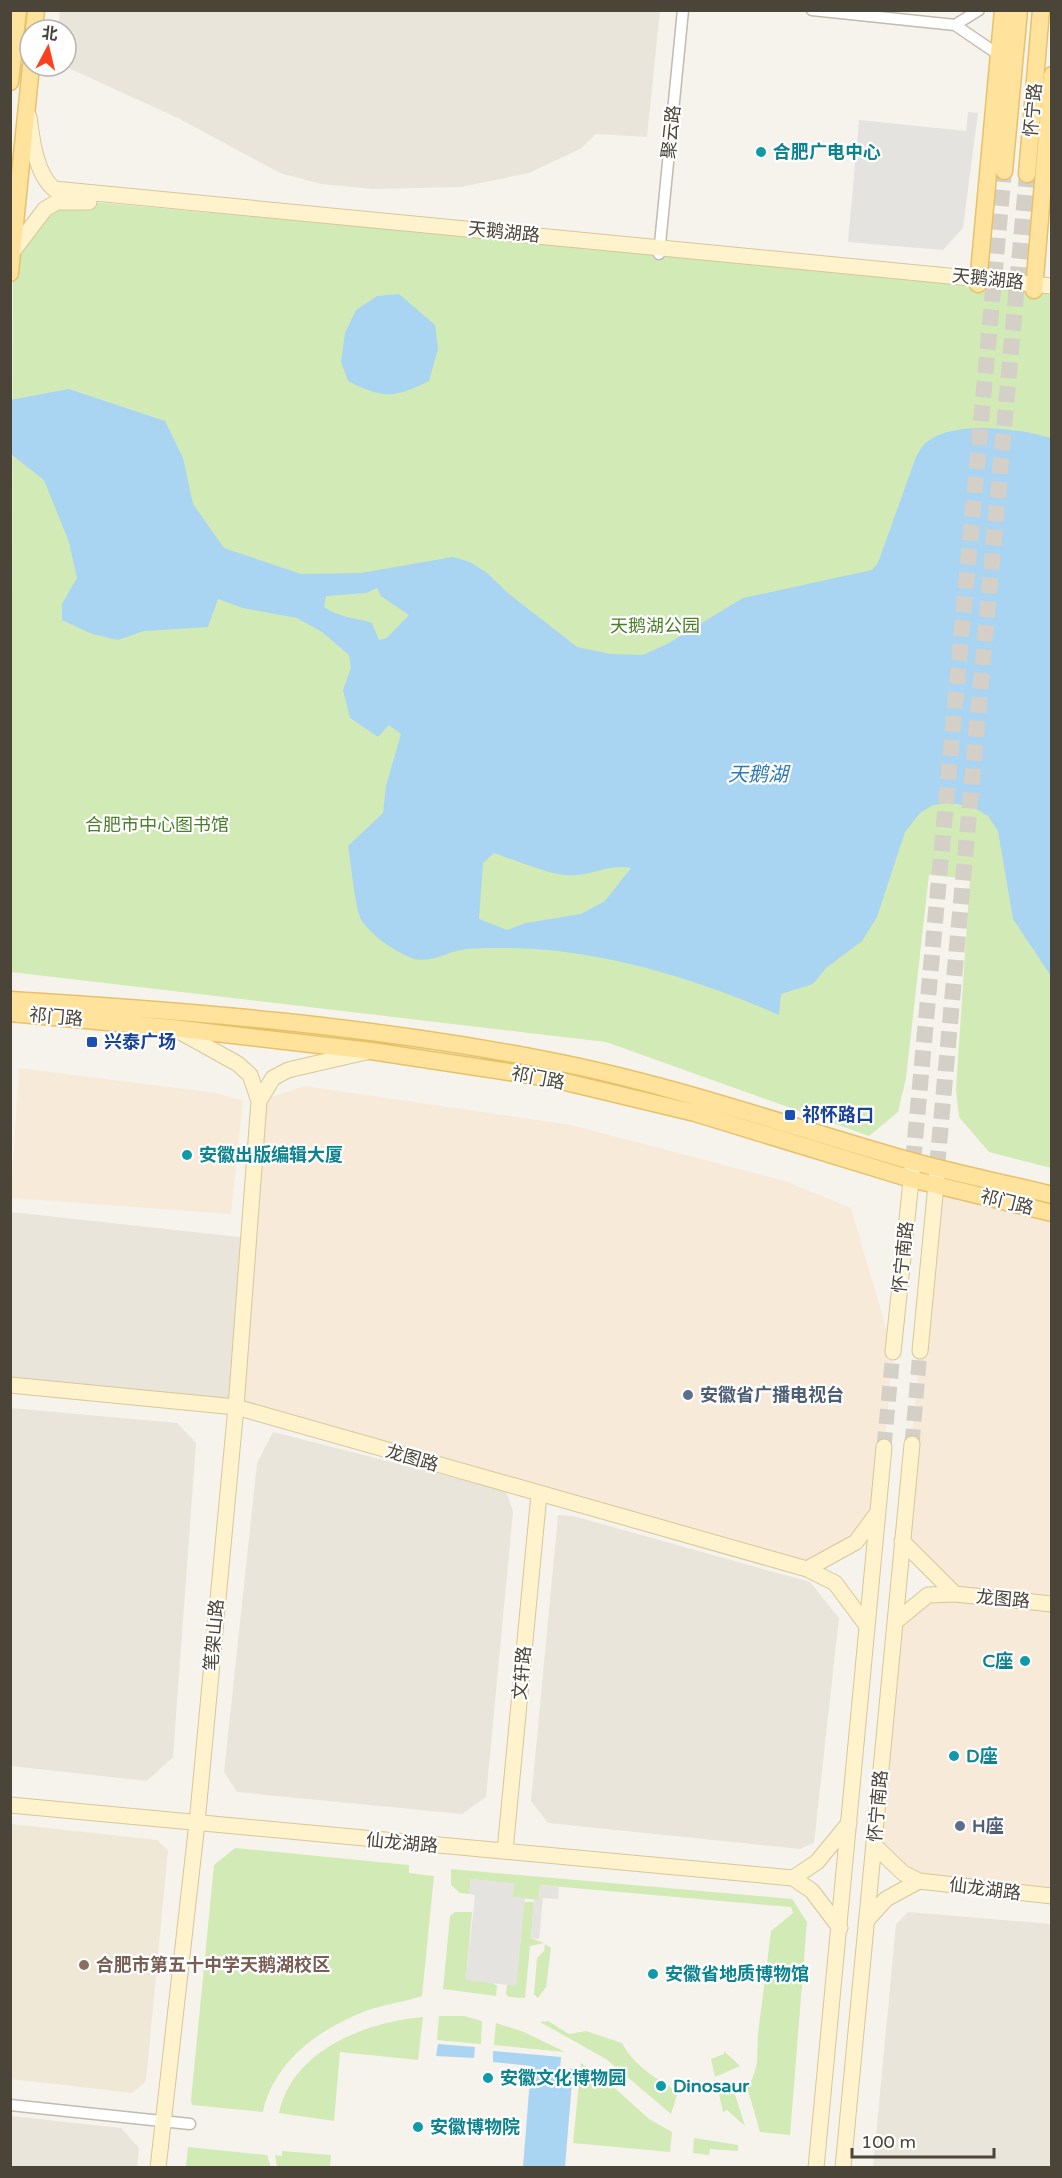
<svg xmlns="http://www.w3.org/2000/svg" width="1062" height="2178" viewBox="0 0 1062 2178" font-family="'Varela Round','Noto Sans SC',sans-serif">
  <style>
    .residential { fill: #eae5da }
    .commercial { fill: #f7ead8 }
    .education { fill: #efe8d6 }
    .green { fill: #d2eab5 }
    .parking { fill: #e5e3e0 }
    .water { fill: #a9d4f2; fill-rule: evenodd }
    .lines { fill: none; stroke-linecap: round; stroke-linejoin: round }
    .secondary-tunnel { stroke: #d4d0c8; stroke-width: 15; stroke-dasharray: 15 8; stroke-linecap: butt }
    .primary-tunnel { stroke: #d4d0c8; stroke-width: 16; stroke-dasharray: 16 8; stroke-linecap: butt }
    .street-casing { stroke: #c2bbae; stroke-width: 13 }
    .secondary-casing { stroke: #d6c79b; stroke-width: 17 }
    .primary-casing { stroke: #e6c16a; stroke-width: 19 }
    .street { stroke: #fff; stroke-width: 10 }
    .secondary { stroke: #fff3cd; stroke-width: 15 }
    .primary { stroke: #ffe39c; stroke-width: 16 }
    .culture-dot { fill: #0f9aa8; stroke: #fff; stroke-width: 2 }
    .transit-dot { fill: #1a4fb4; stroke: #fff; stroke-width: 2 }
    .service-dot { fill: #5c6f8a; stroke: #fff; stroke-width: 2 }
    .education-dot { fill: #8d6e63; stroke: #fff; stroke-width: 2 }
    .labels { text-anchor: middle; stroke-width: 4.5; stroke-linejoin: round; paint-order: stroke }
    .street-label { font-size: 18px; fill: #4b4439; stroke: #fff }
    .culture-label { font-size: 18px; font-weight: bold; fill: #0d838f; stroke: #fff; text-anchor: start }
    .park-label { font-size: 18px; fill: #4a7f2a; stroke: #fff }
    .transit-label { font-size: 18px; font-weight: bold; fill: #164399; stroke: #fff; text-anchor: start }
    .service-label { font-size: 18px; font-weight: bold; fill: #4e5e75; stroke: #fff; text-anchor: start }
    .education-label { font-size: 18px; font-weight: bold; fill: #785e54; stroke: #fff; text-anchor: start }
    .water-label { font-size: 20px; font-style: italic; fill: #2e7ab2; stroke: #fff }
  </style>
  <rect width="100%" height="100%" fill="#f6f3ec"/>
  <path class="residential" d="M60,10L660,11L647,137L596,134L580,149L529,173L461,187L372,189L321,184L280,173L178,118L64,66H66V30H58Z
    M11,1212L249,1238L236,1407L11,1385Z
    M11,1408L177,1423L196,1443L173,1757L147,1781L11,1766Z
    M273,1432L506,1491L513,1512L486,1797L462,1814L237,1792L224,1772L257,1463Z
    M558,1515L573,1516L810,1582L839,1618L814,1843L800,1849L548,1823L531,1801Z
    M908,1912L1051,1924V2167H873L896,1924Z
    M11,2116L121,2128L139,2148L137,2167H11Z"/>
  <path class="commercial" d="M19,1068L216,1093L243,1101L231,1214L11,1198Z
    M304,1086L571,1125L785,1181L851,1208L893,1352L878,1512L856,1542L807,1569L236,1407L259,1101Z
    M936,1184L1051,1213V1896L919,1881L874,1845L895,1622L914,1605L954,1594L902,1541Z"/>
  <path class="education" d="M11,1824L157,1840L168,1850L146,2081L132,2093L11,2079Z"/>
  <path class="green" d="M92,202L947,280L1051,292V1168L989,1152L959,1117L956,1089L970,879L929,875L906,1078L898,1112L869,1136L606,1042L11,972L13,251L45,209Z
    M235,1848L409,1865V1873L434,1876L422,1996C404,2002 386,2004 368,2010C321,2028 274,2060 263,2112L192,2105L191,2100L214,1865Z
    M451,1869L792,1899L807,1922L790,2135L760,2132L746,2083L752,2080L757,2063L758,2034L771,1931L793,1913L791,1907L540,1885L539,1900L512,1897L514,1884L471,1879L469,1894L460,1893L451,1885Z
    M524,1902H534L531,1938L544,1943L530,1946L525,1998L509,1997L506,1994L507,1985H516Z
    M455,1912H472L466,1979L493,1983L497,1986L496,1996L443,1989L450,1916Z
    M545,1944L551,1948L546,1987L538,1998L534,1994L537,1958L544,1951Z
    M439,2016H464L482,2021L481,2044L437,2040Z
    M423,2017L418,2060L340,2052L334,2121L279,2113C292,2050 366,2022 423,2017Z
    M548,2021L569,2034L586,2031L622,2043C635,2067 656,2078 678,2092L671,2114L606,2059L540,2022Z
    M496,2023L524,2032L565,2052L494,2045Z
    M724,2051L740,2066L715,2077L711,2059L724,2054Z
    M581,2063L608,2082L649,2119L672,2132L670,2152L573,2143Z
    M717,2085H732L745,2126L727,2110L723,2112Z
    M694,2138L738,2145V2151L710,2149L709,2155L693,2153Z
    M188,2147L267,2155L271,2167H186Z
    M282,2151L331,2155L330,2167H277L275,2155L282,2156Z"/>
  <path class="parking" d="M968,112L978,113L963,228L943,250L848,242L859,120L966,131Z
    M471,1879L514,1883L512,1897L525,1898L516,1986L466,1980L475,1895L469,1894Z
    M540,1885L559,1887L558,1899L543,1898L539,1939L531,1938L534,1899L539,1900Z"/>
  <path class="water" d="M399,294L435,325L438,349L429,381C395,398 383,399 348,381L341,362L345,333L356,310L377,296Z
    M69,389L165,421L183,458L193,504L224,548L301,574L361,573L453,557L470,562L486,572L509,594L577,647L610,654L643,655L667,644L743,598L872,570L878,563L916,457C919,452 922,445 927,442C954,419 1020,429 1051,438V976L1013,919L998,831L988,816L972,806L948,803L933,805L920,813L905,832L877,917L862,941L826,968L813,984L781,994L779,1015C706,983 628,958 548,950C522,948 492,947 466,949C447,951 429,966 409,957C393,950 372,936 362,921C355,911 351,861 348,846L383,813L386,786L401,734L389,725L378,737L350,718L343,690L351,668L349,655L322,632L297,618L243,608L218,599L208,627L144,631L118,640L92,634L62,620V604L77,578L69,542L44,480L11,454L10,400ZM377,588L381,596L409,615L387,638L379,640L372,623C355,617 339,618 324,607L326,596L366,593ZM494,853C511,859 551,875 566,875C588,877 611,863 631,868L605,901L581,914L526,923L507,930L479,919L483,863Z
    M438,2044L475,2047L474,2058L436,2056Z
    M493,2051L561,2057L560,2068L573,2069L565,2167H523L531,2066L493,2062Z"/>
  <g class="lines">
    <path class="secondary-tunnel" d="M912,1444L920,1351
      M884,1447L893,1352"/>
    <path class="primary-tunnel" d="M913,1162L1004,171
      M937,1167L1027,174"/>
    <g class="street-casing">
      <path id="street" d="M812,10L955,25L999,55
        M955,25L979,10
        M659,254L683,10
        M10,2105L190,2124"/>
    </g>
    <g class="secondary-casing">
      <path id="secondary" d="M29,117C32,140 36,174 54,189L1052,286
        M13,251L45,209L57,202H89
        M175,1029L238,1064L250,1075L259,1101L273,1078L288,1070L366,1052
        M920,1351L937,1174
        M893,1352L913,1162
        M10,1385L236,1407L807,1569
        M955,1594L1052,1604
        M895,1622L928,1595L955,1594L902,1541
        M867,1626L835,1583L807,1569L856,1542L878,1512
        M10,1805L793,1878
        M505,1851L539,1494
        M919,1881L1052,1896
        M867,1920L886,1899L919,1881L903,1873L874,1845
        M840,1928L812,1891L793,1878L817,1862L849,1823
        M158,2168L197,1823L236,1407L259,1101
        M816,2168L884,1447
        M843,2168L912,1444"/>
    </g>
    <g class="primary-casing">
      <path id="primary" d="M34,30L36,10
        M10,82L18,10
        M1004,171L1019,10
        M1027,174L1041,10
        M10,273L31,66
        M978,284L1003,10
        M1034,290L1052,75
        M10,1000C191,1011 373,1026 551,1061C674,1085 791,1127 911,1161C957,1174 1005,1183 1052,1195
        M10,1013L172,1028L371,1051L549,1078L695,1113L911,1179L1052,1213"/>
    </g>
    <use href="#street" class="street"/>
    <use href="#secondary" class="secondary"/>
    <use href="#primary" class="primary"/>
  </g>
  <g class="culture-dot">
    <circle cx="761" cy="152" r="6"/>
    <circle cx="187" cy="1155" r="6"/>
    <circle cx="1025" cy="1661" r="6"/>
    <circle cx="954" cy="1756" r="6"/>
    <circle cx="653" cy="1974" r="6"/>
    <circle cx="488" cy="2078" r="6"/>
    <circle cx="661" cy="2086" r="6"/>
    <circle cx="418" cy="2127" r="6"/>
  </g>
  <g class="transit-dot">
    <rect x="86" y="1036" width="12" height="12" rx="3"/>
    <rect x="784" y="1109" width="12" height="12" rx="3"/>
  </g>
  <g class="service-dot">
    <circle cx="688" cy="1395" r="6"/>
    <circle cx="960" cy="1826" r="6"/>
  </g>
  <circle class="education-dot" cx="84" cy="1965" r="6"/>
  <g class="labels">
    <g class="street-label">
      <text transform="translate(1033 110) rotate(-85)" y="6">怀宁路</text>
      <text transform="translate(671 132) rotate(-84)" y="6">聚云路</text>
      <text transform="translate(504 232) rotate(6)" y="6">天鹅湖路</text>
      <text transform="translate(988 279) rotate(6)" y="6">天鹅湖路</text>
      <text transform="translate(56 1017) rotate(5)" y="6">祁门路</text>
      <text transform="translate(538 1078) rotate(11)" y="6">祁门路</text>
      <text transform="translate(1007 1202) rotate(14)" y="6">祁门路</text>
      <text transform="translate(903 1257) rotate(-84)" y="6">怀宁南路</text>
      <text transform="translate(412 1458) rotate(16)" y="6">龙图路</text>
      <text transform="translate(1003 1599) rotate(5)" y="6">龙图路</text>
      <text transform="translate(214 1635) rotate(-85)" y="6">笔架山路</text>
      <text transform="translate(522 1673) rotate(-85)" y="6">文轩路</text>
      <text transform="translate(878 1806) rotate(-85)" y="6">怀宁南路</text>
      <text transform="translate(402 1843) rotate(5)" y="6">仙龙湖路</text>
      <text transform="translate(985 1889) rotate(7)" y="6">仙龙湖路</text>
    </g>
    <g class="culture-label">
      <text x="773" y="158">合肥广电中心</text>
      <text x="199" y="1161">安徽出版编辑大厦</text>
      <text x="1013" y="1667" text-anchor="end">C座</text>
      <text x="966" y="1762">D座</text>
      <text x="665" y="1980">安徽省地质博物馆</text>
      <text x="500" y="2084">安徽文化博物园</text>
      <text x="673" y="2092">Dinosaur</text>
      <text x="430" y="2133">安徽博物院</text>
    </g>
    <g class="park-label">
      <text x="655" y="632">天鹅湖公园</text>
      <text x="157" y="831">合肥市中心图书馆</text>
    </g>
    <g class="transit-label">
      <text x="104" y="1048">兴泰广场</text>
      <text x="802" y="1121">祁怀路口</text>
    </g>
    <g class="service-label">
      <text x="700" y="1401">安徽省广播电视台</text>
      <text x="972" y="1832">H座</text>
    </g>
    <g class="education-label">
      <text x="96" y="1971">合肥市第五十中学天鹅湖校区</text>
    </g>
    <g class="water-label">
      <text x="758" y="781">天鹅湖</text>
    </g>
  </g>
  <rect width="1062" height="2178" fill="none" stroke="#4b4439" stroke-width="24"/>
  <g transform="translate(48 48) rotate(7)"><circle r="28" fill="#ffffff" stroke="#b7b4b0" stroke-width="1.5"/>
  <path d="M0-4.5L10 22L0 15L-10 22Z" fill="#fc3f1d"/>
  <text y="-9" font-size="16" font-weight="bold" text-anchor="middle" fill="#4b4439">北</text>
  </g>
  <path d="M852 2148v9h142v-9" fill="none" stroke="#4b4439" stroke-width="3"/>
  <text x="861" y="2148" font-size="18" fill="#4b4439" stroke="#ffffff" stroke-width="4.5" paint-order="stroke">100 m</text>
</svg>
